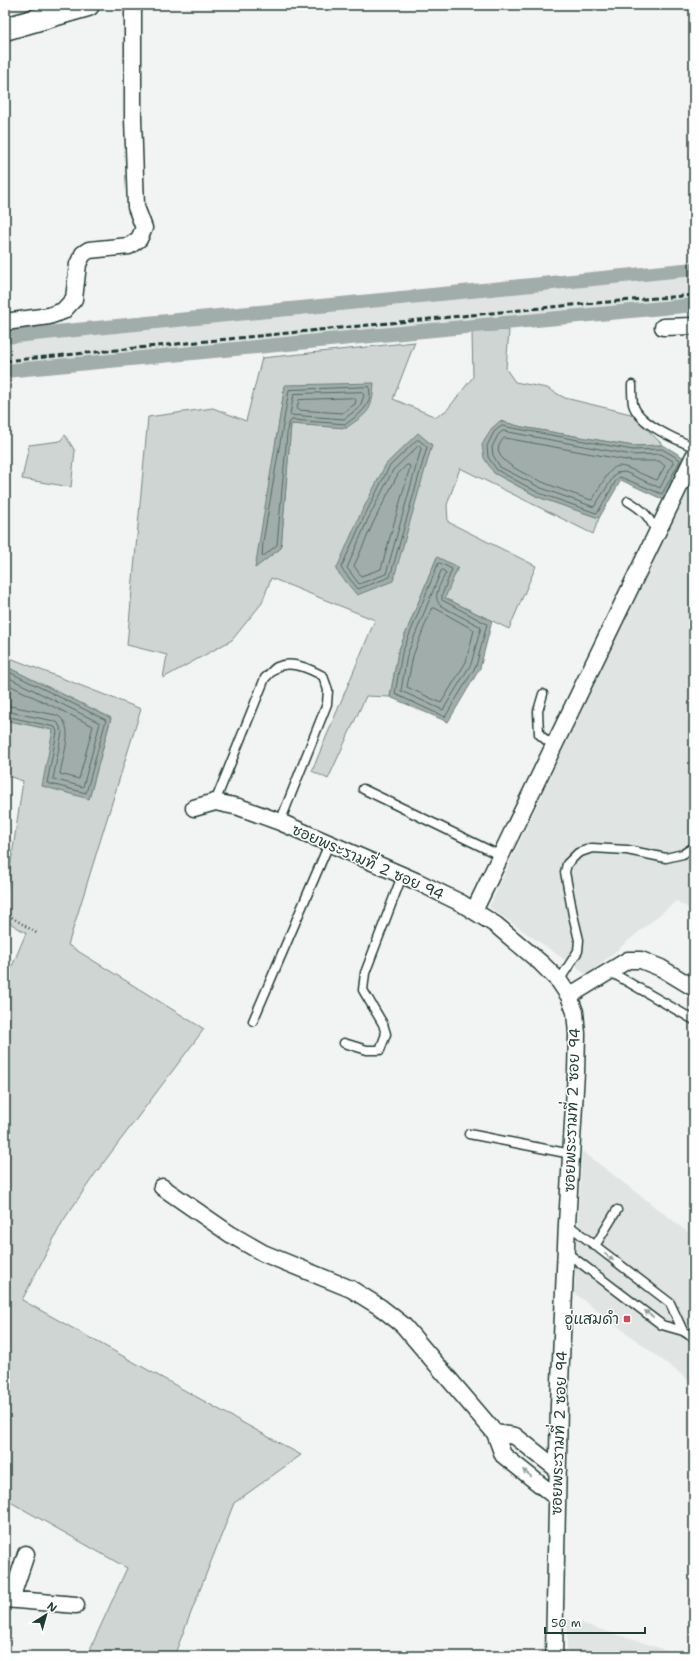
<svg xmlns="http://www.w3.org/2000/svg" width="699" height="1661" viewBox="0 0 699 1661" font-family="'Shantell Sans','Playpen Sans Thai',sans-serif">
  <style>
    .built { fill: #e0e4e3 }
    .green { fill: #ced5d3; stroke: #768984; fill-rule: evenodd }
    .water { fill: #a1adaa; stroke: #6d807b }
    .lines { fill: none; stroke-linecap: round; stroke-linejoin: round }
    .shore { stroke: #536a63; stroke-width: 1 }
    .canal { stroke: #a1adaa; stroke-width: 14 }
    .lane-casing { stroke: #1f3d34; stroke-width: 11 }
    .street-casing { stroke: #1f3d34; stroke-width: 19 }
    .secondary-casing { stroke: #1f3d34; stroke-width: 25 }
    .path { stroke: #1f3d34; stroke-width: 2.5; stroke-dasharray: 1 3; stroke-linecap: butt }
    .lane { stroke: #fff; stroke-width: 8 }
    .street { stroke: #fff; stroke-width: 16 }
    .secondary { stroke: #fff; stroke-width: 22 }
    .rail { stroke: #1f3d34; stroke-width: 3; stroke-dasharray: 6 3; stroke-linecap: butt }
    .oneway { fill: #8f9e9a }
    .poi-dot { fill: #d1495b; stroke: #fff; stroke-width: 1.5 }
    .labels { text-anchor: middle; stroke-width: 3; stroke-linejoin: round; paint-order: stroke }
    .street-label { font-size: 15px; fill: #1f3d34; stroke: #fff }
    .poi-label { font-size: 15px; fill: #1f3d34; stroke: #fff; text-anchor: end }
  </style>
  <rect width="100%" height="100%" fill="#f2f3f3"/>
  <filter id="ink" filterUnits="userSpaceOnUse"><feTurbulence type="fractalNoise" baseFrequency=".025" numOctaves="2"/><feDisplacementMap in="SourceGraphic" scale="8" xChannelSelector="R" yChannelSelector="G"/><feConvolveMatrix kernelMatrix="1 2 1 2 8 2 1 2 1" color-interpolation-filters="sRGB"/></filter>
  <g filter="url(#ink)">
    <path class="built" d="M694,276V299L260,344L5,369V344Z
      M694,471V911L676,901L587,975L489,907Z
      M582,1151L694,1237V1384L574,1293Z
      M567,1619L685,1656H567Z"/>
    <path class="green" d="M509,330L506,369L515,382L547,388L565,398L631,414L663,445L633,446L522,427L500,421L494,473L538,497L599,518L593,534L460,468L447,505L448,522L536,566L509,629L445,598L437,557L398,652L390,697L366,696L328,779L312,771L375,620L271,578L262,603L232,640L163,678L167,655L127,645L148,417L213,408L246,421L262,358L415,342L393,399L436,417L447,410L473,377L472,332ZM285,385L347,428L291,424L281,548L256,567ZM418,434L432,445L386,465Z
      M65,435L75,451L71,487L22,479L29,445L60,441Z
      M5,656L141,709L68,945L204,1029L95,1174L63,1221L22,1300L301,1455L234,1503L174,1656H87L127,1568L5,1499V983L26,933L5,920V903L23,781L5,775V720L53,730L89,799L111,718L5,666Z"/>
    <path class="water" d="M374,383C372,412 369,412 346,428L291,424L281,548L255,568L285,385Z
      M500,421L522,427L633,446L663,445L686,459L664,500L621,480L599,518L538,497L494,473L484,458L482,445L491,429Z
      M418,433L432,445L393,581L357,595L336,570L360,515L386,464Z
      M437,557L458,567L445,598L492,621L480,668L448,722L390,697L398,652Z
      M5,666L111,718L89,799L42,786L53,730L5,720Z"/>
    <g class="lines">
      <path class="shore" d="M369,387C374,406 358,415 346,424L292,420L288,423L277,545L265,555L262,556L263,542L289,390Z
        M362,392L364,395L360,407L344,419L291,415L290,414L294,394Z
        M354,398L356,400L355,404L342,413L298,410L297,408L299,400Z
        M502,426L633,450L662,449L679,459L680,461L662,494L620,477L617,479L598,512L596,513L539,493L497,470L488,457L487,446L494,432Z
        M503,431L632,455L661,454L673,461V463L660,488L625,472L616,473L594,507L541,488L500,467L493,455L492,447L498,435Z
        M505,438L631,461H659L665,466L657,480C613,464 619,453 593,499L591,500C571,493 506,472 499,453C497,448 500,443 503,439Z
        M417,440H419L427,447L390,577L358,589L341,568L364,517L389,467Z
        M420,446L421,449L386,574L359,584L347,568L368,519L393,470L417,447Z
        M407,465H409L410,467L381,569L361,576L354,566L374,521L398,474Z
        M440,563L452,569L442,595V600L487,624L476,666L445,717L395,694L402,653L438,564Z
        M443,570L446,573C441,583 431,597 441,606L481,627L471,664L443,710L401,691L407,655L441,571Z
        M432,608H435L474,630L466,662L441,703L407,687L413,656Z
        M5,670L106,720L86,793L47,783L57,732L55,727L5,716
        M5,676L100,723L83,787L53,779L62,732L58,723L54,721L5,711
        M5,683L93,726L79,779L60,774C62,757 77,724 56,715L5,705"/>
      <path class="canal" d="M5,337L694,269
        M5,371L694,305"/>
      <g class="lane-casing">
        <path id="lane" d="M632,385C632,391 632,398 633,404C638,424 677,440 694,447
          M628,501C643,510 649,516 656,532
          M543,694L538,711L539,734L553,746
          M363,789L501,856
          M215,802L265,678C269,675 273,669 277,667C292,660 310,669 323,676L328,690L327,704L280,822
          M609,971L694,1020
          M559,981L578,951L579,940L573,915L565,872L567,864L578,853L592,848L627,850L666,858L683,854L694,847
          M253,1021L329,844
          M344,1043L367,1050H380L386,1034L383,1024L363,990L365,973L402,876
          M469,1134L571,1154
          M567,1224L670,1303L683,1331
          M595,1246L617,1210
          M566,1252L662,1325L683,1331L694,1338"/>
      </g>
      <g class="street-casing">
        <path id="street" d="M5,322L49,316L63,311L74,299L78,264L83,254L89,250L129,246L139,239L144,228L136,207L133,118V5
          M663,327L694,326
          M194,808L215,802L239,807L280,822L418,882L461,903L496,925L541,963L559,981L569,996L575,1012L577,1034L576,1072L567,1224L559,1405L554,1656
          M474,911L694,456
          M569,996L628,960H641L661,968L694,988
          M162,1187L230,1234L263,1253L351,1289L380,1307L403,1325L495,1433L503,1455L557,1498
          M495,1433L515,1436L558,1470
          M5,1599L76,1605
          M11,1599L26,1554"/>
      </g>
      <g class="secondary-casing">
        <path id="secondary" d="M5,29L88,5"/>
      </g>
      <path class="path" d="M5,913L38,934"/>
      <use href="#lane" class="lane"/>
      <use href="#street" class="street"/>
      <use href="#secondary" class="secondary"/>
      <path class="rail" d="M5,361L572,305L694,295"/>
    </g>
    <defs><path id="oneway-solid" d="M-6-.8H1V-3.2L6.5 0L1 3.2V.8H-6Z"/></defs>
    <g class="oneway">
      <use href="#oneway-solid" transform="translate(609 1257) rotate(37)"/>
      <use href="#oneway-solid" transform="translate(649 1314) rotate(-143)"/>
      <use href="#oneway-solid" transform="translate(527 1473) rotate(-141)"/>
    </g>
  </g>
  <rect class="poi-dot" x="623" y="1315" width="8" height="8" rx="2"/>
  <g class="labels">
    <g class="street-label">
      <text transform="translate(368 862) rotate(24)" y="5">ซอยพระรามที่ 2 ซอย 94</text>
      <text transform="translate(572 1110) rotate(-88)" y="5">ซอยพระรามที่ 2 ซอย 94</text>
      <text transform="translate(559 1433) rotate(-88)" y="5">ซอยพระรามที่ 2 ซอย 94</text>
    </g>
    <g class="poi-label">
      <text x="619" y="1324">อู่แสมดำ</text>
    </g>
  </g>
  <rect width="699" height="1661" fill="none" stroke="#fff" stroke-width="20"/>
  <rect x="10" y="10" width="679" height="1641" fill="none" stroke="#1f3d34" stroke-width="1.5" filter="url(#ink)"/>
  <g transform="translate(46 1615) rotate(37)" stroke="#ffffff" stroke-width="3" paint-order="stroke">
  <path d="M0-3L7 15L0 10L-7 15Z" fill="#1f3d34"/>
  <text y="-6" font-size="11" font-weight="bold" text-anchor="middle" fill="#1f3d34">N</text>
  </g>
  <path d="M545 1627v6h100v-6" fill="none" stroke="#1f3d34" stroke-width="2"/>
  <text x="551" y="1627" font-size="12" fill="#1f3d34" stroke="#ffffff" stroke-width="3" paint-order="stroke">50 m</text>
</svg>
